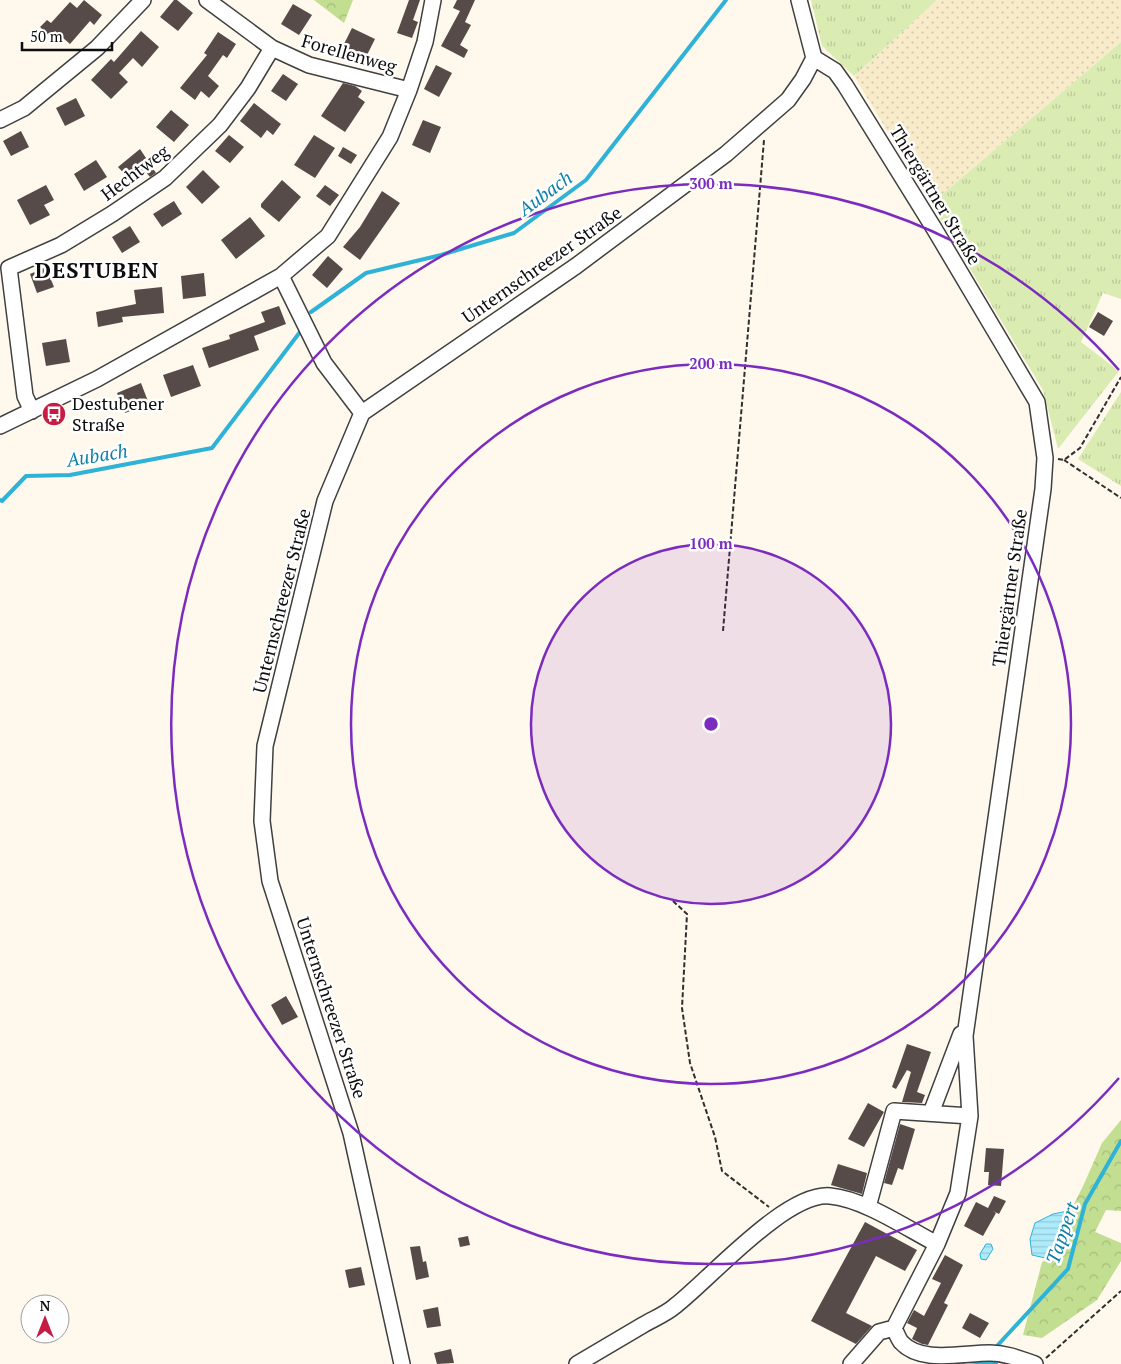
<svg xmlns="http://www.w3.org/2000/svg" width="1121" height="1364" viewBox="0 0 1121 1364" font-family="'PT Serif',serif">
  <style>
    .farmland { fill: url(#farmland-dots) }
    .grass { fill: url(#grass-tufts) }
    .forest { fill: url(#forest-crowns) }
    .water { fill: url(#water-rules); stroke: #2eb2d7 }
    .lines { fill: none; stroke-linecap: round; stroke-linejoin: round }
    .stream { stroke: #2eb2d7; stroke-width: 4 }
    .building { fill: #564b48 }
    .minor-casing { stroke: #404040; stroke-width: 18 }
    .path { stroke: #2f2f2f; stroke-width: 2; stroke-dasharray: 5 2.5; stroke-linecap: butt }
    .minor { stroke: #fff; stroke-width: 15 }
    .ring { fill: none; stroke: #7b2cbf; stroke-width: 2.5 }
    .labels { text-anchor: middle; stroke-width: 5; stroke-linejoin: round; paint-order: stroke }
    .street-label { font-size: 18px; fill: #0d0d0d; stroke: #fff }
    .poi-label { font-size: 18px; fill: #0d0d0d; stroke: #fff; text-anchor: start }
    .water-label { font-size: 19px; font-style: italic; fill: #0d80a7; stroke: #fff }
    .district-label { font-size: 22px; font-weight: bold; letter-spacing: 1px; fill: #0d0d0d; stroke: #fff }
    .centre { fill: #7b2cbf; stroke: #fff; stroke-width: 2.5 }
    .ring-label { font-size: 15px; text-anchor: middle; font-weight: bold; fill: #7b2cbf; stroke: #fff; stroke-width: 5; stroke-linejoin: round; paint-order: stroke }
  </style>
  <defs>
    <pattern id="farmland-dots" width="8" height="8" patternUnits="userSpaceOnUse" patternTransform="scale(1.25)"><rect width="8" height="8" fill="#f7ebca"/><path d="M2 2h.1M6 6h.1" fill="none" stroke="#d3c8ac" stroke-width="1.8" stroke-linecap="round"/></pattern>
    <pattern id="grass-tufts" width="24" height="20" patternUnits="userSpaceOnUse" patternTransform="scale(1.25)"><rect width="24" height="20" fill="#dbecb3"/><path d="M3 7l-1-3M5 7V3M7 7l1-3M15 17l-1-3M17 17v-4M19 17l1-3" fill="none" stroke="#bbc999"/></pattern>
    <pattern id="forest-crowns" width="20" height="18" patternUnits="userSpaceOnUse" patternTransform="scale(1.25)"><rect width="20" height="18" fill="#c2de91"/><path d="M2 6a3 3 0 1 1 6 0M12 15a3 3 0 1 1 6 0" fill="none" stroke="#a6bd7c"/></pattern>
    <pattern id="water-rules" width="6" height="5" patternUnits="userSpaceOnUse" patternTransform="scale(1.25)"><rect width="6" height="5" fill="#adebfb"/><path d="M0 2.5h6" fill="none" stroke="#94c8d6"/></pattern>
  </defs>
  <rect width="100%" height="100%" fill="#fff8ec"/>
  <path class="farmland" d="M937,0H1121V42L931,204L854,76Z"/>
  <path class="grass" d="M811,0H937L854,76L822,46Z
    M1121,42V299L1103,293L1081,342L1119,371L1058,449L1043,390L931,204Z
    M1121,392V486L1078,459Z"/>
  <path class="forest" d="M314,0H353L344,23Z
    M1121,1120V1211L1106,1210L1095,1232L1121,1243V1261L1097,1300L1042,1338L1023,1335L1042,1262L1060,1253L1072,1208L1084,1184L1102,1143Z"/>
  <path class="water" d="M1068,1211L1071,1232L1064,1252L1054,1260L1032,1255L1030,1239L1035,1223L1053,1214Z
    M986,1244H991L993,1249L986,1260L981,1259L980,1254Z"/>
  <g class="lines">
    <path class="stream" d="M311,312L366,273L441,255L514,233L586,180L726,0
      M0,500L2,501L26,476L70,475L212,448L300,332
      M996,1347L1068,1269L1085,1204L1121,1141
      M966,1361L996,1364
      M945,1364L955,1362"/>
  </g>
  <path class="building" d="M84,0L102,15L94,25L90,21L70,44L55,31L50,36L40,27L47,20L51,23L70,2L77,8Z
    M174,0H177L193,13L178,31L160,17Z
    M409,0H420L413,20L418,22L412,38L397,33Z
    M457,0H475L465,22L471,25L460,45L468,50L464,58L441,46L460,11L453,8Z
    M293,4L312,15L299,35L281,24Z
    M352,28L375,39L364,61L341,50Z
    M141,31L159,47L142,67L133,58L119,73L128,82L111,99L91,80L111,59L114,62Z
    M218,32L236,44L227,58L223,55L208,76L219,86L209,98L201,91L195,100L180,88L207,55L204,53Z
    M436,65L452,73L439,97L424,89Z
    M283,74L298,84L286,101L271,91Z
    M343,83L355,86L362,91L358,97L365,102L345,132L321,116Z
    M76,98L85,116L65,126L56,108Z
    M254,103L281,124L273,135L267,130L261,138L240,121Z
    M171,110L189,125L174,142L156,127Z
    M423,120L441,127L430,153L412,145Z
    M21,131L29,147L11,156L3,141Z
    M229,135L244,147L230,163L215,151Z
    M314,135L335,148L315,178L294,165Z
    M343,147L357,155L351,164L338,156Z
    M140,149L156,173L150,177L145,171L132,182L118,167Z
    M96,160L107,177L84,191L74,174Z
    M203,170L220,187L202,204L186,187Z
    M282,180L301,197L279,222L261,207V204Z
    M46,185L54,200L44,205L50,215L30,225L17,200Z
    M325,185L339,195L330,206L316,196Z
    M382,191L400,203L360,260L343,247L360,227Z
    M174,201L182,214L162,227L153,214Z
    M250,217L265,236L236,259L221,240Z
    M130,226L140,242L122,253L112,237Z
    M328,256L343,269L327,288L312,275Z
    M46,267L54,287L37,293L30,274Z
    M204,273L206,296L183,299L181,276Z
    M162,287L164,313L122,317L123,322L98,327L96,312L136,304L134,290Z
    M279,306L286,324L254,336L259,350L209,368L202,348L230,339L229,335L265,322L261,312Z
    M1098,312L1113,321L1104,336L1089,327Z
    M66,339L70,362L46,366L42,343Z
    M193,365L201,386L171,397L163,375Z
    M141,383L149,404L125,413L117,393Z
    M286,996L298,1017L282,1025L271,1005Z
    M907,1044L931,1052L917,1092L925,1095L922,1103L902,1102L911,1072L907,1070L896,1089L892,1087Z
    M868,1103L884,1112L864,1147L848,1139Z
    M900,1124L915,1129L903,1170L898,1168L892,1185L884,1183Z
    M986,1148L1004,1149L1001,1186L988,1185L989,1172H984Z
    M838,1164L867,1173L862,1194L831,1185Z
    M994,1196L1006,1201L999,1214L993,1211L996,1213L983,1236L964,1226L976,1202L988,1208Z
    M865,1222L917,1250L905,1271L876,1256L846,1313L872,1326L856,1344L811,1321Z
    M468,1236L470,1245L460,1247L458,1238Z
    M420,1246L423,1262L426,1261L429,1277L416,1280L410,1247Z
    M945,1255L963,1265L944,1303L948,1305L928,1345L922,1344L912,1339L917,1328L907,1323L914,1310L924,1316L941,1283L932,1279Z
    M361,1267L365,1285L349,1288L345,1270Z
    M438,1307L441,1326L427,1328L423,1310Z
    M970,1313L989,1323L980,1338L962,1328Z
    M451,1349L454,1363L437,1364L434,1353Z"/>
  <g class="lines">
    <g class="minor-casing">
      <path id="minor" d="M207,0L272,48L309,65L409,90
        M799,0L814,58L835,71L845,85L935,230L1037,402L1045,458L1043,489L965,1036L970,1116L958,1193L937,1244L894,1328C896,1332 898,1338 901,1342C921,1364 962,1353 990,1353C1006,1353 1020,1359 1035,1364
        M0,120L24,108L97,48L143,0
        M281,276L324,363L362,413
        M32,411L25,396L9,268L61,245L112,214L165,178L220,125L248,88L272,48
        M0,426L97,379L281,276L328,236L390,137L409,90L425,42L433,0
        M931,1113L961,1034L964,1035
        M868,1207L894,1111L970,1116
        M402,1364L351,1133L270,881L262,821L265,746L325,501L362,413L576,266L726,154L788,100L803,79L814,58
        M577,1364C599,1351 621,1338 643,1325C653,1319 666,1314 675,1306C710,1279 786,1192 830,1196C864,1199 906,1228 937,1244
        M851,1364L879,1332L894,1328"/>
    </g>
    <path class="path" d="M1058,459L1064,460L1080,448L1121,377
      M1064,460L1121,498
      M723,631L764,140
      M673,901L687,914L682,1008L690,1063L715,1137L722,1171L769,1207
      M1046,1358L1121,1291"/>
    <use href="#minor" class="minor"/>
  </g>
  <circle cx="711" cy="724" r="180" fill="#7b2cbf" fill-opacity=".12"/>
  <g class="ring">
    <circle cx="711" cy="724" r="180"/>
    <circle cx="711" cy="724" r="360"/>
    <path d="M1119 1078A540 540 0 1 1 1119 370"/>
  </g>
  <defs>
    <g id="bus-disc" transform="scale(1.25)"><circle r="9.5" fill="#c61b42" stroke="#fff"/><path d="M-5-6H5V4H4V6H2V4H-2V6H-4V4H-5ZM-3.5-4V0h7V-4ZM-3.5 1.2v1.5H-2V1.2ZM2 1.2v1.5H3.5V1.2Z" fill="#fff"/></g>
  </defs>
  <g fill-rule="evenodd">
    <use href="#bus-disc" x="54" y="414"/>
  </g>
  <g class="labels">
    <g class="street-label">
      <text transform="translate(349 54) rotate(16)" y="6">Forellenweg</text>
      <text transform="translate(135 173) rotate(-37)" y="6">Hechtweg</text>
      <text transform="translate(935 195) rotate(59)" y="6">Thiergärtner Straße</text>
      <text transform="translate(542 265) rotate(-35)" y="6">Unternschreezer Straße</text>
      <text transform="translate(1010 588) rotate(-82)" y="6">Thiergärtner Straße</text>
      <text transform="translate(282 601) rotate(-76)" y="6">Unternschreezer Straße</text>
      <text transform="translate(331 1008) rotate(72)" y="6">Unternschreezer Straße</text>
    </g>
    <g class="poi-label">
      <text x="72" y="410">Destubener<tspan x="72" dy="21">Straße</tspan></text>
    </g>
    <g class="water-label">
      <text transform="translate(545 193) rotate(-36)" y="7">Aubach</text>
      <text transform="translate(97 455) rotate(-9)" y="7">Aubach</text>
      <text transform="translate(1062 1233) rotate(-71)" y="7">Tappert</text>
    </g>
    <g class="district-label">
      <text x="97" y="278">DESTUBEN</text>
    </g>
  </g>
  <circle cx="711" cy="724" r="8" class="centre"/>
  <g class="ring-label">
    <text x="711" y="189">300 m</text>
    <text x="711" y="369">200 m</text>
    <text x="711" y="549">100 m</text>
  </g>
  <g transform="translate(45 1319)"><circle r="24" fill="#ffffff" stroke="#9e9e9e"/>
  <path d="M0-4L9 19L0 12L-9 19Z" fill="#c61b42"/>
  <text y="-8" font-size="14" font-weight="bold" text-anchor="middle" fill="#0d0d0d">N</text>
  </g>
  <path d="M22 42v8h90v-8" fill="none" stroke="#0d0d0d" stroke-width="2.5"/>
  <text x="30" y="42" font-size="15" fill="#0d0d0d" stroke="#ffffff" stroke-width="4" paint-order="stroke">50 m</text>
</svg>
